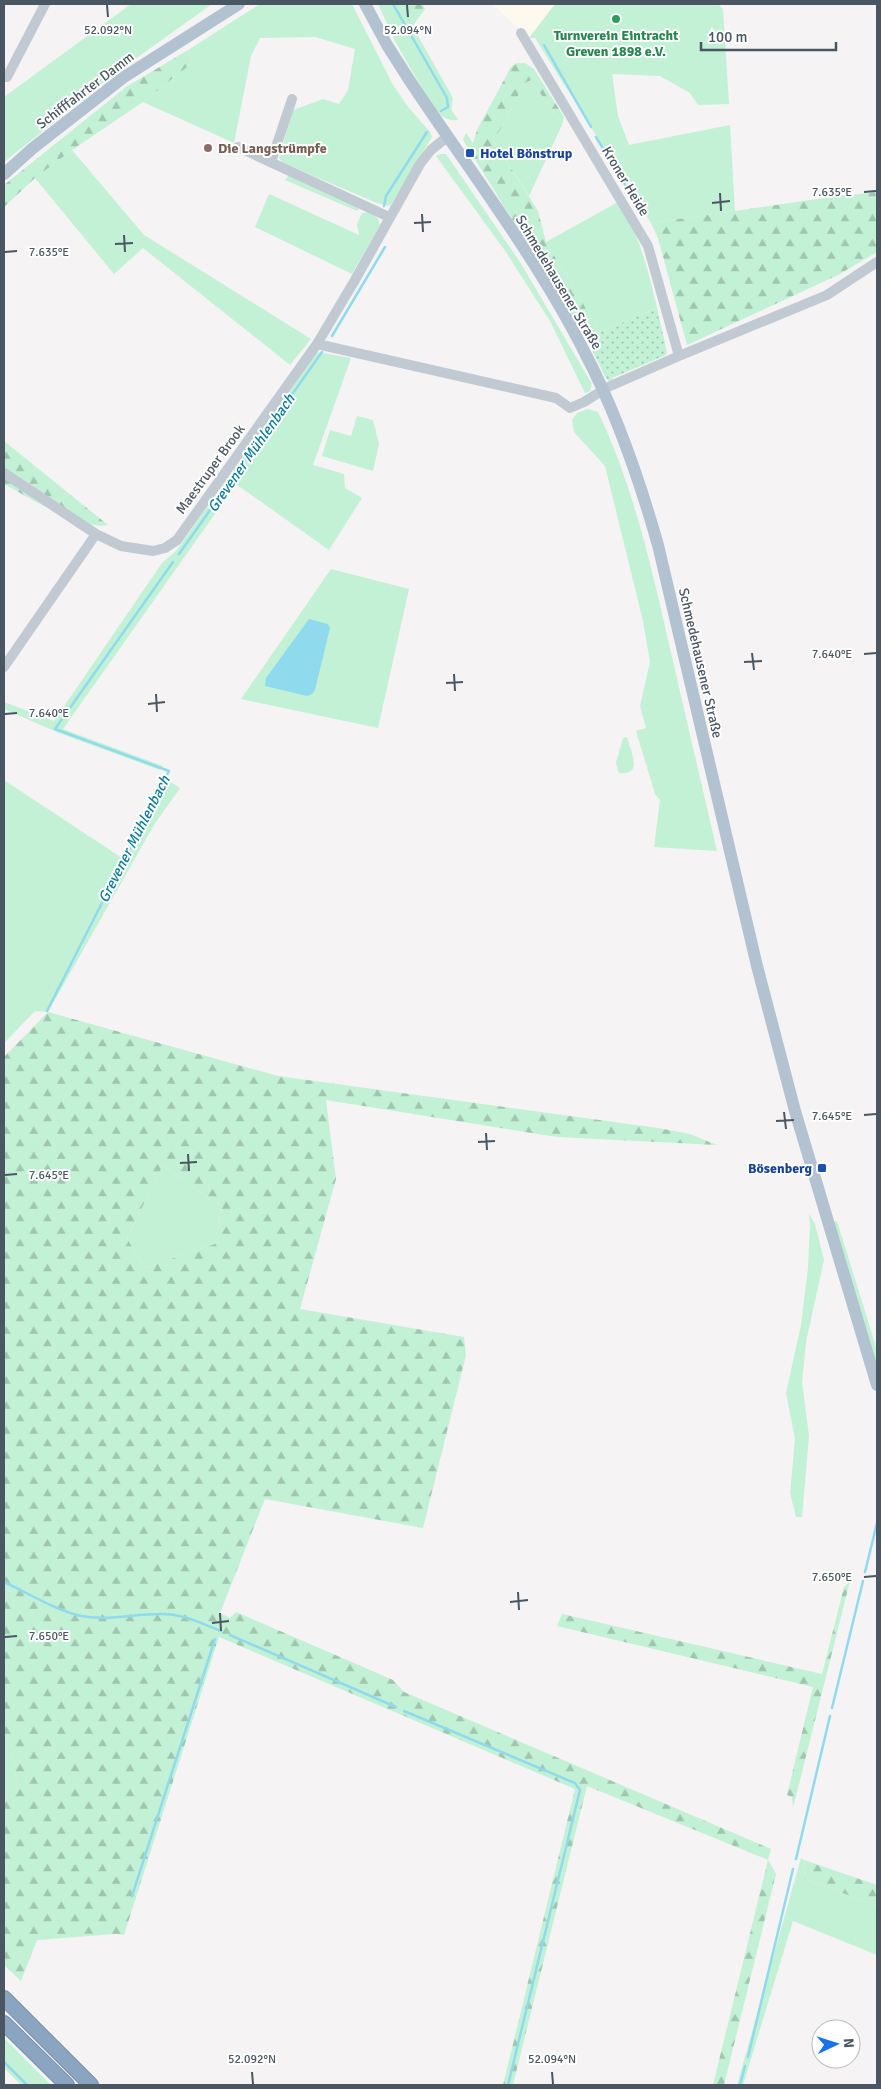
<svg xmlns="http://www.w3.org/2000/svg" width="881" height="2089" viewBox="0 0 881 2089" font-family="Signika,sans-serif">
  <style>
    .commercial { fill: #fdf9ef }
    .grass { fill: #c3f1d5 }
    .forest { fill: url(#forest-firs); fill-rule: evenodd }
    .garden { fill: url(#garden-dots) }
    .water { fill: #90daee }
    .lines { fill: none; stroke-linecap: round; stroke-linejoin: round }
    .stream { stroke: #90daee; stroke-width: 2.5 }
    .highway-casing { stroke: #7690ad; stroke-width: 16 }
    .minor { stroke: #c1cad2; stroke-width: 10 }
    .major { stroke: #b3c2d1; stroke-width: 12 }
    .highway { stroke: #8ba5c1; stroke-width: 14 }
    .ticks { fill: none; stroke: #4a5661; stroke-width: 2 }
    .leisure-dot { fill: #2e9e5b; stroke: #fff; stroke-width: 2 }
    .education-dot { fill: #8d6e63; stroke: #fff; stroke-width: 2 }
    .transit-dot { fill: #1a4fb4; stroke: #fff; stroke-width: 2 }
    .labels { text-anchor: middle; stroke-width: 4; stroke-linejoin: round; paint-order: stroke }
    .leisure-label { font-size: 14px; font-weight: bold; fill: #27864d; stroke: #fff }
    .street-label { font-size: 14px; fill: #4a5661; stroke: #fff }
    .education-label { font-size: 14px; font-weight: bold; fill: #785e54; stroke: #fff; text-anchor: start }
    .transit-label { font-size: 14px; font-weight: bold; fill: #164399; stroke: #fff; text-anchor: start }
    .water-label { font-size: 15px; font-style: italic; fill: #0c7c9b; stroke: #fff }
    .ticks-label { font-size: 12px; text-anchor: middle; fill: #4a5661; stroke: #fff; stroke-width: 4; stroke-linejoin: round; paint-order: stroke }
  </style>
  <defs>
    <pattern id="forest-firs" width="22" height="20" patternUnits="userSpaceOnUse" patternTransform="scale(1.25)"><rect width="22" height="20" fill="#c3f1d5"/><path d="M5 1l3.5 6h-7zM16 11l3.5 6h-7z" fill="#a0c6b0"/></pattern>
    <pattern id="garden-dots" width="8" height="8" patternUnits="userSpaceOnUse" patternTransform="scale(1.25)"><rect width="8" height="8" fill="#c3f1d5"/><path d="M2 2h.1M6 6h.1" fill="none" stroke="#a0c6b0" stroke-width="1.8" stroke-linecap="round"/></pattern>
  </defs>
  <rect width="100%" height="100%" fill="#f5f3f3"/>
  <path class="commercial" d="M492,4H555L529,38Z"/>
  <path class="grass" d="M131,4H212L117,72L4,162V97Z
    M260,4H352L393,85L409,108L430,132L432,137L390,206L377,203L283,163L279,158L293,110L323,99L339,104L348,90L355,49L315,37L260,38L251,56L234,143L143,102L192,63L188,50Z
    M378,4H400L453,98L451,109L458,120C446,121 441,116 433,107L396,43Z
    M555,4H721L719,5L723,9L729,104L698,105L690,93L660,76L612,74L618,116L629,145L730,125L735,211L651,223L535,38H529Z
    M531,80L562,125L529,196L494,141L525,83Z
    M72,150L144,235L311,339L290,365L143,248L114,274L35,178Z
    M441,154H446L520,262L592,384L590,391L585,393L550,321L506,252L436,156Z
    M289,175L359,208L357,211L285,180Z
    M269,194L359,235L357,224L362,213L370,212L378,219L380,225L352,274L255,227Z
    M618,202C640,235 648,270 657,308L600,332L546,242Z
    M317,352L351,358L313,465L344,474L345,488L362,498L329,550L236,484L63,729L163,766L160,770L59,733L4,709V702L54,721L162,563L176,551Z
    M588,409L598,412C633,485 651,565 669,644C685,713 701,782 717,851L654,847L660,800L655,794L636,731L646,728L640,706L650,662L643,621L605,466L574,432L572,420L577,413Z
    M357,416L373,420L379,444L373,471L322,456L330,430L351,436Z
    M331,569L409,589L378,728L241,699Z
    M627,737C631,753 644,775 619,773L616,763L623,738Z
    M164,778L180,788L154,825L48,1012L35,1011L4,1043V780L122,858Z
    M163,1165L221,1207L215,1244L144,1268L127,1238Z
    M809,1214L815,1224L824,1260L806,1342L802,1382L809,1436L802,1517H796L790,1493L795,1439L786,1393L801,1325L808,1268L810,1226Z
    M837,1221L877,1350V1365L833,1222Z
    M10,1735L18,1792L4,1800V1739Z
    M801,1858L804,1860L805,1879L877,1906V1955L793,1921L743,2085H737Z
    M4,2038L51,2085H21L4,2068Z"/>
  <path class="forest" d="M400,4H423L425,9L412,27Z
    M188,50L192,63L143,102L72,150L35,178L4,207V185L126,87Z
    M517,63H525L534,69L564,117L562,125L531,80L525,83L494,141L538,211L546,242L600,332L586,338L463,140L466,133L473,143L477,130L511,67Z
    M877,192V252L838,275L687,345L658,238L651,223L824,198Z
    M4,441L108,525C82,531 28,497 4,484Z
    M48,1012L278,1076L658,1128L690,1134L717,1145L557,1137L326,1100L336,1179L300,1309L464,1337L466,1355L423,1528L265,1499L220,1613L230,1618L236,1612L393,1680L404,1692L771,1849L768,1860L776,1874L724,2085H713L768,1860L587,1786L513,2085H503L575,1789L219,1637L124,1935L115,1934L37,1940L21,1981L4,1965V1800L18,1792L10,1736L4,1739V1057ZM163,1165L221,1207L215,1244L144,1268L127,1238Z
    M850,1581L793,1808L792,1797L787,1795L813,1687L557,1626L562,1614L822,1674L844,1587Z
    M804,1860L877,1885V1906L805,1879Z"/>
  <path class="garden" d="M657,308L667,352L666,355L612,378L613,380L609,381L606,378L586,338Z"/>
  <path class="water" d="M309,619L328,624L330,628L315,690L312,694L307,696L265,686L266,678Z"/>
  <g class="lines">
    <path class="stream" d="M393,4L447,98L448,107L441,111
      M544,45L591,127
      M596,137L643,214
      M384,206L386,196L427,132
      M332,336L385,247
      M179,554L322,352
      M47,1011L169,771L55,729L173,562
      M865,1572L877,1523
      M4,1582C28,1593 55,1610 81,1616C106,1621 133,1614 159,1614C182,1613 200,1623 221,1631
      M230,1635L396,1707
      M832,1708L863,1581
      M404,1711L570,1781L575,1783L580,1790L508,2085
      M796,1859L830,1716
      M132,1896L215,1639
      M748,2057L793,1869
      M4,2062L27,2085
      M740,2085L745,2066"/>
    <g class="highway-casing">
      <path id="highway" d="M4,1998L91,2085
        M4,2023L67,2085"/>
    </g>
    <path class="minor" d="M521,33L648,246L679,356
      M7,77L45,4
      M238,147L389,217
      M271,162L292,99
      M317,344L556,398L570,408L584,402L608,387L679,356L827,295L877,262
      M4,473L96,534L121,546L153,551L165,548L177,540L317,344L355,280L420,164L431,150L447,137
      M4,667L96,534"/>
    <path class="major" d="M365,4L387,45L408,78C468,169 536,256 585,353C617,414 639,478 658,545L757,966L795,1111L877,1385
      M4,174L33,148L124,77L239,4"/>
    <use href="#highway" class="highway"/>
  </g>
  <path class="ticks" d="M107,5L108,17M407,5L408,17M864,192L876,191M720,193L721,211M712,203L730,201M422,214L423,232M414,223L431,222M124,235L125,252M115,244L133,243M5,252L17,251M752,653L754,670M864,654L876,653M744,662L762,661M454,674L455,691M446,683L463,682M156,694L157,712M148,704L165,702M5,714L17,713M784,1112L786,1129M864,1115L876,1114M776,1121L794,1120M486,1133L487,1150M478,1142L495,1141M188,1154L189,1171M180,1163L197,1162M5,1175L17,1174M864,1577L876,1576M518,1592L519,1610M510,1602L528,1600M220,1613L221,1631M212,1623L229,1621M5,1637L17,1636M252,2072L253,2084M552,2072L553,2084"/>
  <circle class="leisure-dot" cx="616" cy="19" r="5"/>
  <circle class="education-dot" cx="208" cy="148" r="5"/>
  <g class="transit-dot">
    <rect x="465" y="148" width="10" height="10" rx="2.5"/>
    <rect x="817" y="1163" width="10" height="10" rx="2.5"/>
  </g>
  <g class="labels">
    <g class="leisure-label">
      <text x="616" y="40">Turnverein Eintracht<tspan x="616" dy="16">Greven 1898 e.V.</tspan></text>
    </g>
    <g class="street-label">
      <text transform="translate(85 90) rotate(-37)" y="5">Schifffahrter Damm</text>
      <text transform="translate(626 181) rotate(59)" y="5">Kroner Heide</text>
      <text transform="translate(559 282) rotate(59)" y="5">Schmedehausener Straße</text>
      <text transform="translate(210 469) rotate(-54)" y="5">Maestruper Brook</text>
      <text transform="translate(701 663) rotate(77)" y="5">Schmedehausener Straße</text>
    </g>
    <g class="education-label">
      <text x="218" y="153">Die Langstrümpfe</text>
    </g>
    <g class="transit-label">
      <text x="480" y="158">Hotel Bönstrup</text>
      <text x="812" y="1173" text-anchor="end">Bösenberg</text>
    </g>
    <g class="water-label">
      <text transform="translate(251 453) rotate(-55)" y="5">Grevener Mühlenbach</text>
      <text transform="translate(134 839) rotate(-63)" y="5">Grevener Mühlenbach</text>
    </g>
  </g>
  <g class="ticks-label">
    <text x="108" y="34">52.092°N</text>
    <text x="408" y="34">52.094°N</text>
    <text x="832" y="196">7.635°E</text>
    <text x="49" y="256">7.635°E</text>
    <text x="832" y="658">7.640°E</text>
    <text x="49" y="717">7.640°E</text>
    <text x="832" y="1120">7.645°E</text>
    <text x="49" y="1179">7.645°E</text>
    <text x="832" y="1581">7.650°E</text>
    <text x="49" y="1640">7.650°E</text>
    <text x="252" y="2063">52.092°N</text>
    <text x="552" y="2063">52.094°N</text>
  </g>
  <rect width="881" height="2089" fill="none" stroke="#4a5661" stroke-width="10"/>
  <g transform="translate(836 2044) rotate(86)"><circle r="24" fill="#ffffff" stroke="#b7bbc0"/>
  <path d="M0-4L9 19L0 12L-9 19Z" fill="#1a73e8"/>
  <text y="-8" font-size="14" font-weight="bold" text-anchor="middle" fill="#4a5661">N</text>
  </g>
  <path d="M701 42v8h135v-8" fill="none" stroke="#4a5661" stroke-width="2.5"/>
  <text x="708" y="42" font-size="15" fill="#4a5661" stroke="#ffffff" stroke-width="4" paint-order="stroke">100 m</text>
</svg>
